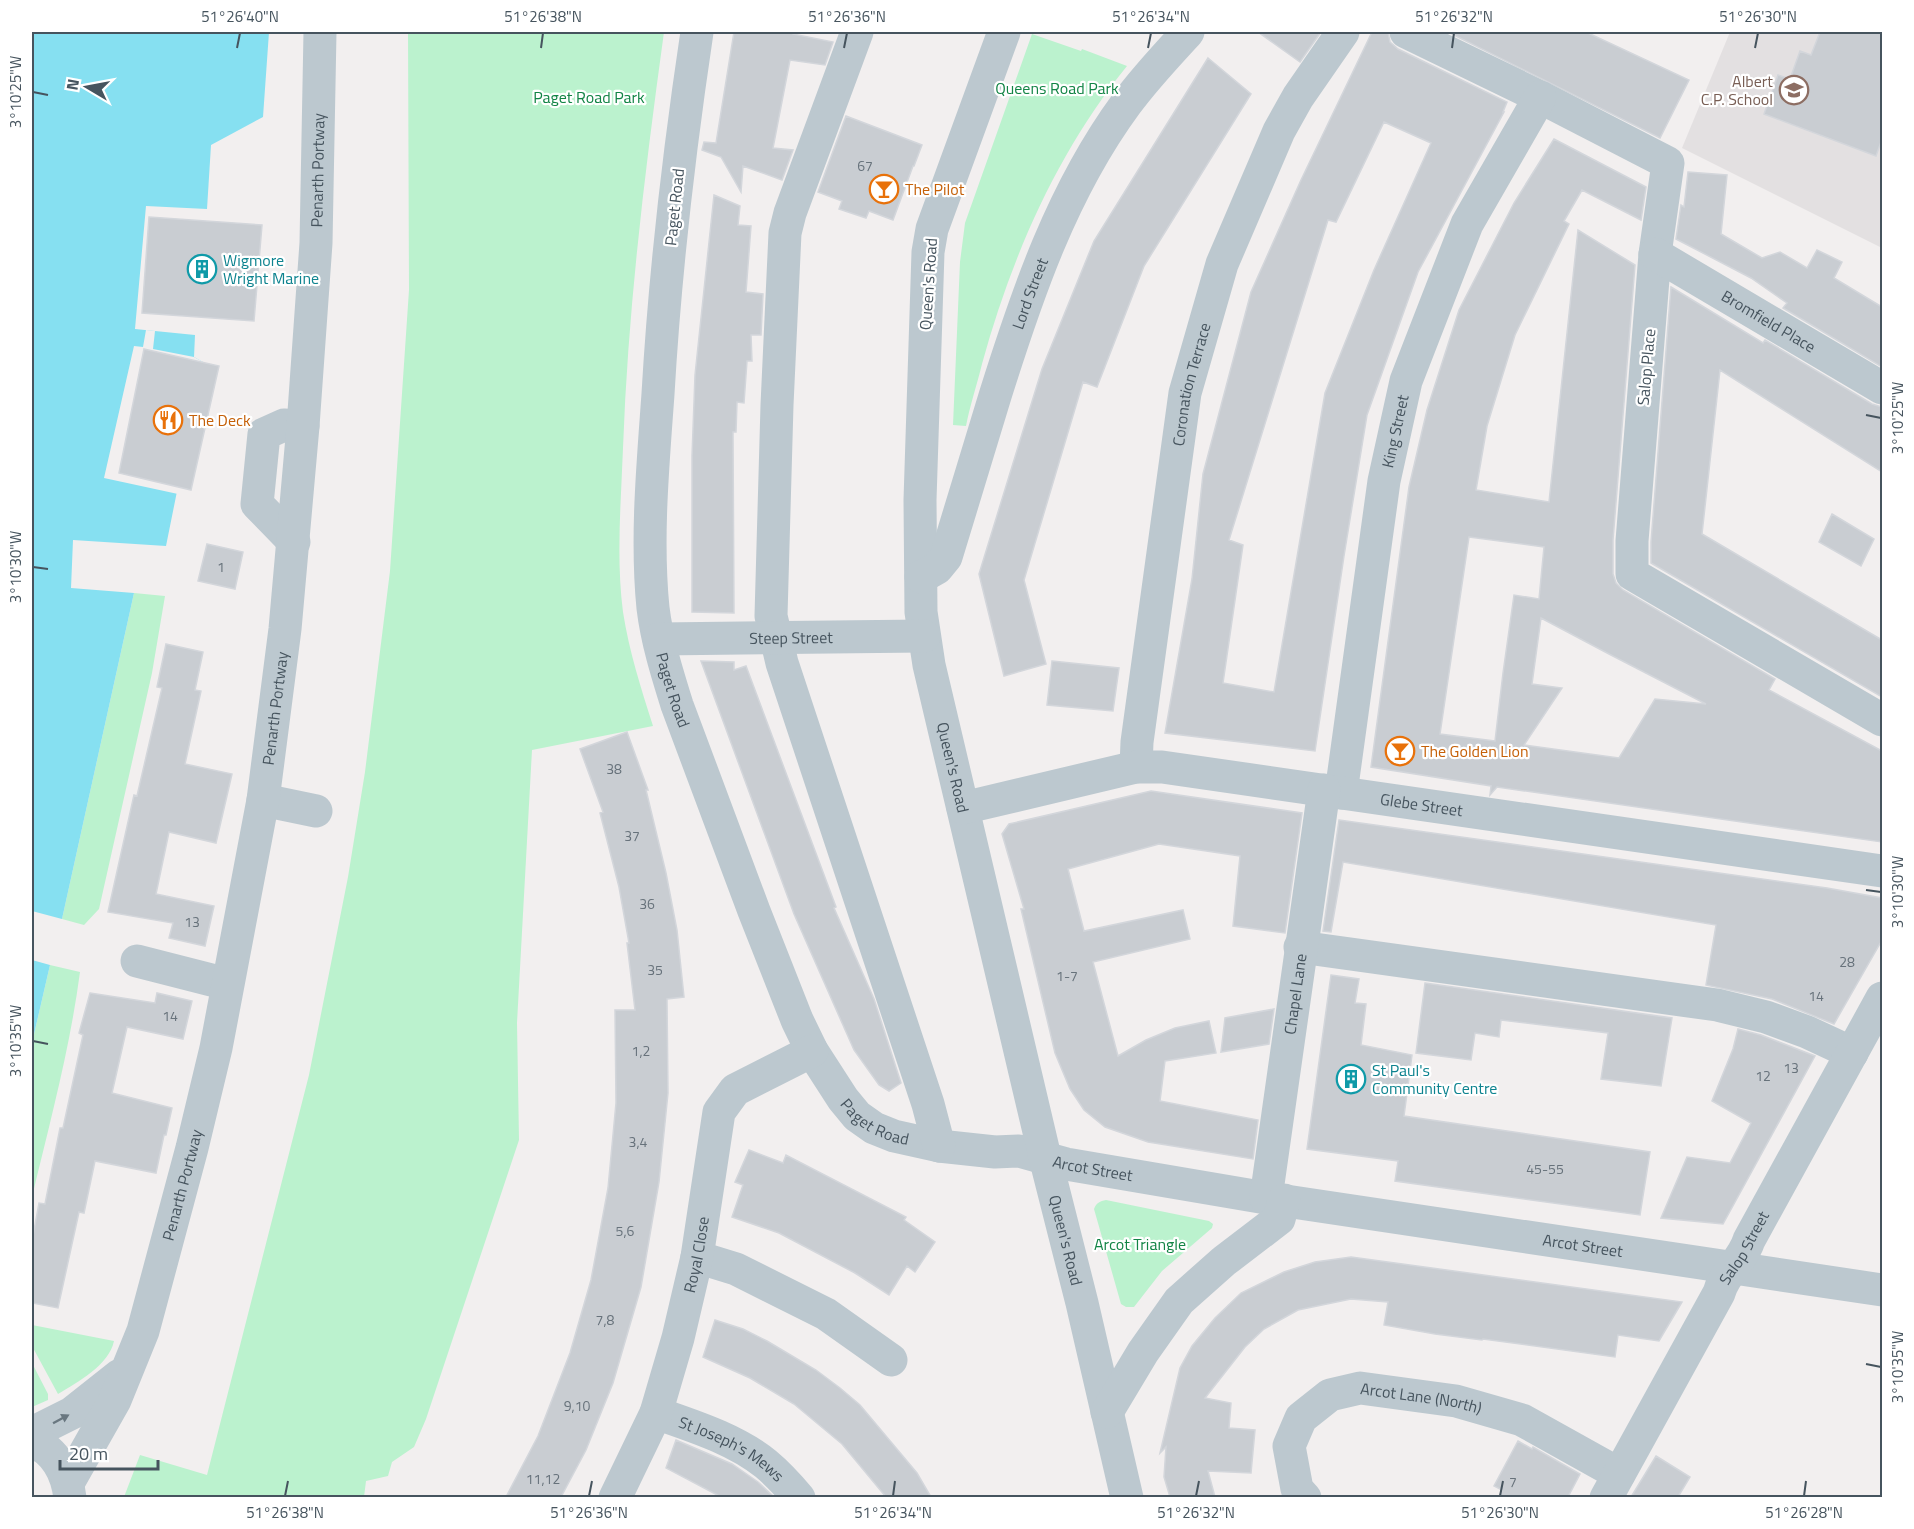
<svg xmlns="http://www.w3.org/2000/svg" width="1914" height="1529" viewBox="0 0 1914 1529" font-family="'Titillium Web',sans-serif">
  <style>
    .education { fill: #e3e0e1 }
    .green { fill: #bbf2ce }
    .water { fill: #86e0f1 }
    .pier { fill: #f2efef }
    .building { fill: #c9cdd2; stroke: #d3d6db; stroke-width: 1.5; fill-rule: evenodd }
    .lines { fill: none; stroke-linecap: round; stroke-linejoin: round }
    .minor { stroke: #bcc8cf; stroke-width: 33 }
    .oneway { fill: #697780 }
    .ticks { fill: none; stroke: #46545e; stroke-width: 2 }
    .labels { text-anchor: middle; stroke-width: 4.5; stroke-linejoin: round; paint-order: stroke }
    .number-label { font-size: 14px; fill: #67727b }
    .education-label { font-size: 16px; fill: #785e54; stroke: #fff; text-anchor: end }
    .park-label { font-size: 16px; fill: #128445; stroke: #fff }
    .street-label { font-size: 16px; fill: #46545e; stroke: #fff }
    .food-label { font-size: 16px; fill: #c56008; stroke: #fff; text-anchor: start }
    .culture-label { font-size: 16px; fill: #0d838f; stroke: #fff; text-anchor: start }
    .neatline { fill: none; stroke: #46545e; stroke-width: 2 }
    .ticks-label { font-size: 15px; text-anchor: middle; fill: #46545e }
  </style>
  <rect width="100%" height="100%" fill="#f2efef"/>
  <path class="education" d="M1730,32H1882V248L1682,148Z"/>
  <path class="green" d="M408,32H664C645,170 628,308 623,448C621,502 616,558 623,612C629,651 641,688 653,726L532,750L517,1023L519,1140L426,1419L414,1447L392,1462L388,1476L366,1481L364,1497H124L140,1455L207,1475L309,1075L348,877L365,772L390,571L409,290Z
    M1032,34L1081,51L1082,49L1127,66C1057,152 1011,258 982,364C977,385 970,405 966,426L953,425L960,262L965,223Z
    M134,593L165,596L152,673L99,909L84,925L62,919Z
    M50,965L80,972C70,1048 50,1122 32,1197V1043Z
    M1106,1200L1209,1221L1213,1224L1212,1228L1162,1271L1134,1307H1126L1121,1304L1094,1209C1096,1203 1100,1201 1106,1200Z
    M32,1325L114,1341C109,1365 78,1382 58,1394L32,1346Z
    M32,1363L48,1394V1400L32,1407Z"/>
  <path class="water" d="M32,32H269L263,117L211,145L207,209L146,206L135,329L195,335L194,357L203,362L166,546L73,540L71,588L134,593L62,919L32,911Z
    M32,960L50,965L32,1043V1073Z"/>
  <path class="pier" d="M146,330L155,331L153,349L194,357L203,362L178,494L104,478L134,346L143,347Z"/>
  <path class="building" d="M734,32H794L793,34L833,42L825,65L790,60L773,148L793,150L782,180L743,166L741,192L721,157L702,150L704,142L716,143Z
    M1258,32H1321L1300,62Z
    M1372,32H1388L1390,42L1398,49L1507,102L1503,112H1504L1418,272L1367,415L1344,556L1315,751L1165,733L1192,579L1203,474L1251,292L1301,180ZM1384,122L1431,143L1374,270L1325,393L1274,692L1223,683L1243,545L1229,540L1328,220L1336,222Z
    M1448,32H1586L1689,80L1660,138Z
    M1820,32H1882V139L1876,156L1764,114L1778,75L1790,79L1800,51L1811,55Z
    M1208,58L1251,94L1144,266L1097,387L1083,382L1024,580L1046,664L1004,676L979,574L1042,369L1094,241Z
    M846,116L922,145L914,166H913L893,220L869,211L866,218L839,209L842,201L818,192Z
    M1554,139L1646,187L1641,220L1582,190L1564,221L1569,224L1515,335L1487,426L1476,490L1549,502L1578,230L1635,265L1613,540V574L1616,583L1623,590L1775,679L1769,690L1882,751V842L1497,787L1490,795L1491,786L1371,767L1409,487L1427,410L1459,310L1514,203ZM1469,537L1544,547L1539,599L1514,595L1503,673L1495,741L1440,734ZM1541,618L1609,654L1706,704L1655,699L1619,758L1524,745L1562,688L1532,684Z
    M1688,172L1727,175L1721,234L1762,258L1780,252L1807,268L1817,250L1842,262L1834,278L1882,307V367L1783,308L1787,303L1751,278L1676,239L1681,205L1684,207Z
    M714,195L740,206L738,225L751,226L746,292L763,294L761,335H751L752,361H747L744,403L737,402L736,432H733L734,613L692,612V456L695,375Z
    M149,217L262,225L254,321L142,313Z
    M1671,287L1763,343L1765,340L1872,404L1882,407V472L1720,370L1702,534L1882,640V697L1651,563V542Z
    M144,349L219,366L191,490L119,473Z
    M1832,514L1874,539L1861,566L1819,542Z
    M207,544L243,552L235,589L198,581Z
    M166,644L203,652L195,690L201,691L185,764L232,774L216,843L169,832L156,894L214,906L205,946L169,938L173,923L108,912L134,795L137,796L162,688L157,687Z
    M701,661L734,662V670L746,666L836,907L834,908L874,999L901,1083L889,1091L879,1085L854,1050L794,914Z
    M1052,661L1119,668L1113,711L1047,705Z
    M627,732L648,790H646L666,873L677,930L684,997L667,999L668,1093L659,1182L641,1287L613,1383L586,1450L561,1497H506L538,1436L570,1353L591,1280L608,1188L616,1103L615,1010H635L627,943H629L619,887L600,813L603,812L580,749Z
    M1151,791L1302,813L1285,933L1233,926L1240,856L1159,844L1068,869L1084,931L1183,910L1190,939L1093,962L1118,1056L1146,1040L1175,1028L1209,1021L1216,1053L1165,1061L1160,1101L1258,1120L1253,1159L1148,1142L1105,1127L1084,1110L1070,1089L1055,1053L1021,909H1024L1002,834L1009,824Z
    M1339,820L1827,888L1882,898V940L1834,1024L1772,999L1706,985L1716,925L1343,862L1331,932L1323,931Z
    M1331,975L1359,979L1355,1003L1366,1004L1361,1045L1412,1055L1404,1116L1650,1152L1640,1215L1395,1181L1398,1161L1307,1149Z
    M1425,983L1672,1018L1661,1086L1601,1079L1608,1033L1501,1020L1499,1037L1475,1033L1471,1060L1416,1053Z
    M90,993L155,1003L157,993L192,1001L183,1039L127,1027L112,1093L172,1108L166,1135H164L156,1173L95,1161L84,1213L79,1212L58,1308L32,1303V1241L39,1203L45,1204L60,1128H63L83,1035L79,1033Z
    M1274,1009L1269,1044L1221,1052L1225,1018Z
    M1738,1029L1761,1035L1815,1056L1723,1224L1661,1218L1687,1157L1730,1163L1751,1123L1712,1101L1733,1049Z
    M749,1150L783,1163L786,1155L906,1217L904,1220L935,1242L915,1272L907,1266L889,1295L855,1273L779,1233L732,1217L743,1185L735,1182Z
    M1351,1257L1682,1302L1659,1341L1618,1335L1615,1357L1483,1339L1482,1340L1435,1334L1384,1325L1388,1302L1351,1299L1298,1310L1264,1329L1245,1347L1205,1398L1231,1403L1229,1428L1255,1430L1251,1473L1208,1471L1215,1497H1170L1164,1477L1166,1447L1160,1453L1180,1368L1192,1346L1215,1318L1241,1293L1284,1272L1315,1262Z
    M715,1320L743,1329L767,1341L816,1370L840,1388L860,1405L917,1473L931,1497H886L842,1444L794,1404L750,1378L703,1357Z
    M676,1440L732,1464L758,1482L774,1497H721L666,1468Z
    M1518,1441L1532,1449L1533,1447L1580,1474L1568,1497H1499L1502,1490L1494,1486Z
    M1656,1456L1690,1477L1678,1497H1631Z"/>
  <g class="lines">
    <g class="minor">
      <path id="s1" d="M697,32C679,152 665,272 658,394C653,464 646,538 653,608C657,641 667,673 677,705L754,911L797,1020L812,1051L843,1099L857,1116L874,1128L894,1136L939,1146L995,1152L1019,1151L1066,1164L1266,1198L1882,1290"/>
      <path d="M857,32L790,213L785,233L777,405L771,616L782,663L928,1104L939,1146"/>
      <path id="s2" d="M1004,32L932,229L928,252L920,500L921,612L929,665L1045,1157L1082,1303L1127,1498"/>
      <path d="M1406,32L1540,97L1668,163L1655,254L1632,541V574L1882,720"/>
      <path id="s3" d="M1655,254L1882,388"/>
      <path d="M294,542L257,504L264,434L284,425L303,426"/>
      <path id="s4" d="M921,577L937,568L946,557C962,503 979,450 995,396C1027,294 1062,191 1126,104C1145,78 1167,55 1188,32"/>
      <path id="s5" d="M659,639L924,636"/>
      <path id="s6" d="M1136,767L1137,742L1185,393L1222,264L1279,131L1298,97L1343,32"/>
      <path id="s7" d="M1341,793L1384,481L1406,381L1467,224L1540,97"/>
      <path d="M263,800L316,811"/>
      <path id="s8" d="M963,808L1136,767H1162L1882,871"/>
      <path d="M1300,947L1717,1005L1766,1017L1807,1032L1852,1053"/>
      <path d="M137,961L227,984"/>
      <path id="s9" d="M1266,1198L1324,790"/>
      <path d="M697,1257L736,1269L826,1314L891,1360"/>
      <path d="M1107,1412L1143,1352L1179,1301L1224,1261L1279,1219L1284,1200"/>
      <path id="s10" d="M656,1413C693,1426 735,1439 766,1464C778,1474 789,1486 799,1498"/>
      <path d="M32,1433L72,1413L120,1375"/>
      <path d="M32,1441C56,1451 67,1473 70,1498"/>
      <path id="s11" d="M68,1483L115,1400L143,1331L192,1148L216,1048L263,800L285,629L303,426L316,243L320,32"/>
      <path id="s12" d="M615,1498L656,1413L678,1338L697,1257L719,1112L735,1090L812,1051"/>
      <path id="s13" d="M1305,1498L1297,1489L1289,1446L1301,1418L1330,1395L1360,1388L1456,1401L1522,1420L1619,1474"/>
      <path id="s14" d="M1606,1498L1719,1293C1724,1273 1743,1260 1749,1240L1882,998"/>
    </g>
  </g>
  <defs><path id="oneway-solid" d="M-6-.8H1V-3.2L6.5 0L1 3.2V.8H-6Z" transform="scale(1.5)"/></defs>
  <use class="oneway" href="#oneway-solid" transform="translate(61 1419) rotate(-28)"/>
  <path class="ticks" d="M237,48L240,33M541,48L543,33M844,48L847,33M1148,48L1151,33M1452,48L1454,33M1755,48L1758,33M33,92L48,95M1866,415L1881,418M33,567L48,569M1866,890L1881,892M33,1041L48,1044M1866,1364L1881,1367M285,1496L288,1481M589,1496L592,1481M893,1496L895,1481M1196,1496L1199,1481M1500,1496L1503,1481M1804,1496L1806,1481"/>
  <defs>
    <g id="school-ring" transform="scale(1.5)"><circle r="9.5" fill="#fff" stroke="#8d6e63" stroke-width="1.5"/><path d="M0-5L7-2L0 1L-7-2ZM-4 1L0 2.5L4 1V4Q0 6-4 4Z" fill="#8d6e63"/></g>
    <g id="bar-ring" transform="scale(1.5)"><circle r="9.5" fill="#fff" stroke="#e8710a" stroke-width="1.5"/><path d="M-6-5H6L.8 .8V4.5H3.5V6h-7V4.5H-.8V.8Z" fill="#e8710a"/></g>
    <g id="building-ring" transform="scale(1.5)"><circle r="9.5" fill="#fff" stroke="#0f9aa8" stroke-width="1.5"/><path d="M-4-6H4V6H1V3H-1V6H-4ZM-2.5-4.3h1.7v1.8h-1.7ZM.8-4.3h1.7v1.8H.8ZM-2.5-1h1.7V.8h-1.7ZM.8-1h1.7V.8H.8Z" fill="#0f9aa8"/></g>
    <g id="restaurant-ring" transform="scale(1.5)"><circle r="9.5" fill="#fff" stroke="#e8710a" stroke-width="1.5"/><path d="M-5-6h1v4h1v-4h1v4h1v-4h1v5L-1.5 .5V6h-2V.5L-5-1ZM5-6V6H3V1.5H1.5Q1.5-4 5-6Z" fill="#e8710a"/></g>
  </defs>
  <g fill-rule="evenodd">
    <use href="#school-ring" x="1794" y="90"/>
    <use href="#bar-ring" x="884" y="189"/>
    <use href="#building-ring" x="202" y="269"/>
    <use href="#restaurant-ring" x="168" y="420"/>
    <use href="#bar-ring" x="1400" y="751"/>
    <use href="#building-ring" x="1351" y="1079"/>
  </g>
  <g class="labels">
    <g class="number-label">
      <text x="865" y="171">67</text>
      <text x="221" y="572">1</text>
      <text x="614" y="774">38</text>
      <text x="632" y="841">37</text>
      <text x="647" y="909">36</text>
      <text x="192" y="927">13</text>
      <text x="1847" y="967">28</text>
      <text x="655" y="975">35</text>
      <text x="1067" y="981">1-7</text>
      <text x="1816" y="1001">14</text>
      <text x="170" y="1021">14</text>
      <text x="641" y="1056">1,2</text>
      <text x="1791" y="1073">13</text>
      <text x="1763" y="1081">12</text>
      <text x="638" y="1147">3,4</text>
      <text x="1545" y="1174">45-55</text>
      <text x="625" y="1236">5,6</text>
      <text x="605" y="1325">7,8</text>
      <text x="577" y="1411">9,10</text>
      <text x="543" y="1484">11,12</text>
      <text x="1513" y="1487">7</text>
    </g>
    <g class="education-label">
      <text x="1773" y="87">Albert<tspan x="1773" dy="18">C.P. School</tspan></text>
    </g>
    <g class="park-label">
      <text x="1057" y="94">Queens Road Park</text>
      <text x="589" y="103">Paget Road Park</text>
      <text x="1140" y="1250">Arcot Triangle</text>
    </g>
    <g class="street-label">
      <text dy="6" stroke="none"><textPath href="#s11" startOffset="1347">Penarth Portway</textPath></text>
      <text transform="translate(674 207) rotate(-84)" y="6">Paget Road</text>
      <text transform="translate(928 284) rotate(-86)" y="6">Queen's Road</text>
      <text dy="6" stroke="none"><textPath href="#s4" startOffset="309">Lord Street</textPath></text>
      <text dy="6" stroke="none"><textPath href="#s3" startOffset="132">Bromfield Place</textPath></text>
      <text transform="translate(1646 367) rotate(-85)" y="6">Salop Place</text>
      <text dy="6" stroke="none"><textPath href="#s6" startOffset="387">Coronation Terrace</textPath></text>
      <text dy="6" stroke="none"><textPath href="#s7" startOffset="366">King Street</textPath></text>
      <text dy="6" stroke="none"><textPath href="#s5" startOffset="132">Steep Street</textPath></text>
      <text dy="6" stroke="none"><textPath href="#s1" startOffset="663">Paget Road</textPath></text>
      <text dy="6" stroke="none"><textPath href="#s11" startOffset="807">Penarth Portway</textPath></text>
      <text dy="6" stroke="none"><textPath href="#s2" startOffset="752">Queen's Road</textPath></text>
      <text dy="6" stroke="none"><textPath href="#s8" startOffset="466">Glebe Street</textPath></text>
      <text dy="6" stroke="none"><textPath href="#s9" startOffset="206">Chapel Lane</textPath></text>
      <text dy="6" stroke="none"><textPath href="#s1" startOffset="1148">Paget Road</textPath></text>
      <text dy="6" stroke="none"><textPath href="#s1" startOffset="1374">Arcot Street</textPath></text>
      <text dy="6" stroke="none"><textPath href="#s11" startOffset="321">Penarth Portway</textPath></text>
      <text dy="6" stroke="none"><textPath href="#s2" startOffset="1238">Queen's Road</textPath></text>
      <text dy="6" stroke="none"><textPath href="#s1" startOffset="1870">Arcot Street</textPath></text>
      <text dy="6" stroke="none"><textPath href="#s14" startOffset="286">Salop Street</textPath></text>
      <text dy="6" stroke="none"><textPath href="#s12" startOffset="258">Royal Close</textPath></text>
      <text dy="6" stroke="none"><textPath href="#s13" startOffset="216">Arcot Lane (North)</textPath></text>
      <text dy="6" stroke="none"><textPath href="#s10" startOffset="84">St Joseph's Mews</textPath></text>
    </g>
    <g class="food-label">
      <text x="905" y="195">The Pilot</text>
      <text x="189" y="426">The Deck</text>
      <text x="1421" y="757">The Golden Lion</text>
    </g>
    <g class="culture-label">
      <text x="223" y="266">Wigmore<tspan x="223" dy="18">Wright Marine</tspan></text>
      <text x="1372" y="1076">St Paul's<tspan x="1372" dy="18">Community Centre</tspan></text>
    </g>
  </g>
  <rect width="1914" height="1529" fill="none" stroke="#ffffff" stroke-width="66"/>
  <g transform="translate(87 87) rotate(280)" stroke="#ffffff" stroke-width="4.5" paint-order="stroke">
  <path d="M0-4.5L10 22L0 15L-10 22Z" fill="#46545e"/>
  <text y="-9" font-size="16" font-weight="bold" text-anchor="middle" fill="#46545e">N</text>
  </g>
  <path d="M60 1460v9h98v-9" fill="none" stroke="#46545e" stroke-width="3"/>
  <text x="69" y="1460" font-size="18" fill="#46545e" stroke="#ffffff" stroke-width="4.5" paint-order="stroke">20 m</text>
  <rect x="33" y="33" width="1848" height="1463" class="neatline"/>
  <g class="ticks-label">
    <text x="240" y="22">51°26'40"N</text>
    <text x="543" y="22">51°26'38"N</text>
    <text x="847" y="22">51°26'36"N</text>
    <text x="1151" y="22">51°26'34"N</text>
    <text x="1454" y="22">51°26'32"N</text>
    <text x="1758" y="22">51°26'30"N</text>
    <text transform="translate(16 92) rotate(-90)" y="5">3°10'25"W</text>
    <text transform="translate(1898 418) rotate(-90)" y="5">3°10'25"W</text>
    <text transform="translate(16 567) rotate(-90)" y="5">3°10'30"W</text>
    <text transform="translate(1898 892) rotate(-90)" y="5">3°10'30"W</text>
    <text transform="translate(16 1041) rotate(-90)" y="5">3°10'35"W</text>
    <text transform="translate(1898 1367) rotate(-90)" y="5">3°10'35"W</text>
    <text x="285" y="1518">51°26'38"N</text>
    <text x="589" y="1518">51°26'36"N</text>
    <text x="893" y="1518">51°26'34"N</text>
    <text x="1196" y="1518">51°26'32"N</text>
    <text x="1500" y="1518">51°26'30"N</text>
    <text x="1804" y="1518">51°26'28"N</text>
  </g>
</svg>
